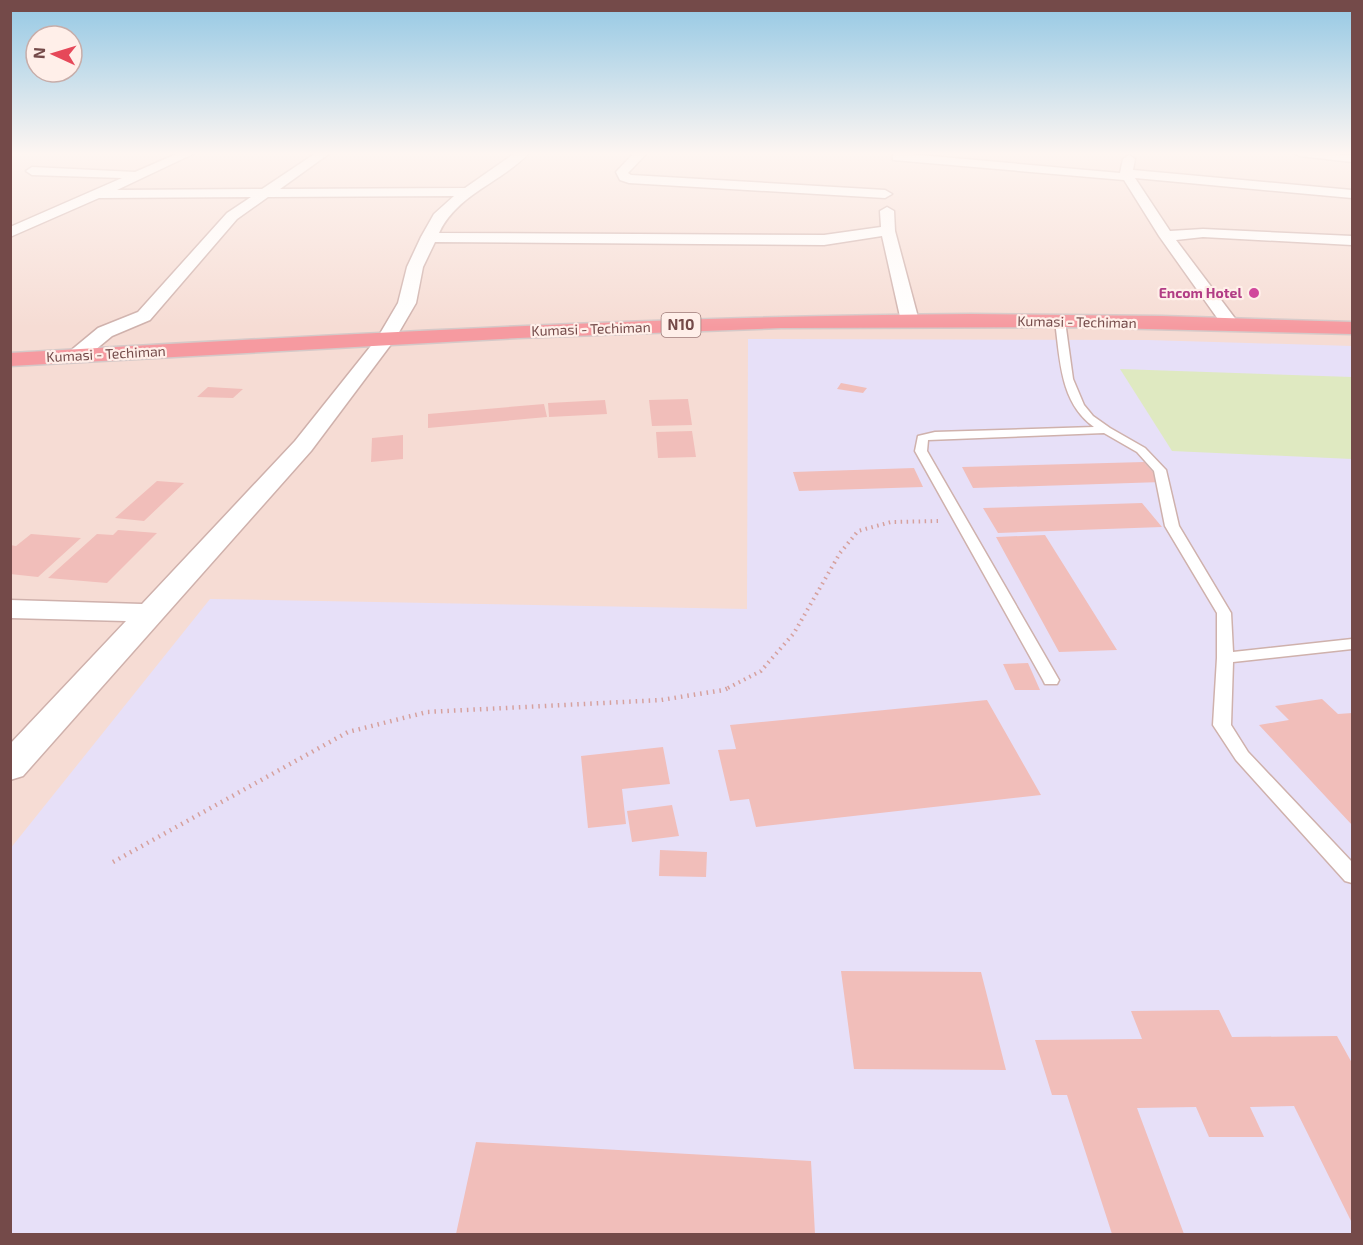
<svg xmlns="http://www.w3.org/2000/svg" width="1363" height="1245" viewBox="0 0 1363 1245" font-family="'Exo 2',sans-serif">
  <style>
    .residential { fill: #f6dcd4 }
    .education { fill: #e7e0f8 }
    .green { fill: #dfe9c1 }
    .building { fill: #f1beba }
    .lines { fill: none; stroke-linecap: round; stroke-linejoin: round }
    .lane-casing { stroke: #cfb1ac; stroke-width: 3 }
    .street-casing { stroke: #cfb1ac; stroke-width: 3 }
    .highway-casing { stroke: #d5c9c8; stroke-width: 3 }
    .path-far1 { stroke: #d6a19e; stroke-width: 4; stroke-dasharray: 1.5 4.5; stroke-linecap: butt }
    .path { stroke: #d6a19e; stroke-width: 4.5; stroke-dasharray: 1.5 5; stroke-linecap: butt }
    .lane { fill: #fff; fill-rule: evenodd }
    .street { fill: #fff; fill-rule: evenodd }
    .highway { fill: #f69aa0; fill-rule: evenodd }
    .hotel-dot { fill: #d1479c; stroke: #ffefe9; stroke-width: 2 }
    .labels { text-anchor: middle; stroke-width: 4.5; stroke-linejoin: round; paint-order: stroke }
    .far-hotel-label { font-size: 14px; font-weight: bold; fill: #b23c85; stroke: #ffefe9; text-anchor: end }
    .far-street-label { font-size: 14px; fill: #744a49; stroke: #ffefe9 }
    .shield { fill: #ffefe9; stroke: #9e7c79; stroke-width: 1.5 }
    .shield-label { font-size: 15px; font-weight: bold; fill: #744a49 }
  </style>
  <rect width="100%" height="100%" fill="#fceae3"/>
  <path class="residential" d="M11,153H1352V1234H11Z"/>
  <path class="education" d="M748,339L1148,340L1352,346V1234H11L10,849L210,599L747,609Z"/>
  <path class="green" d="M1120,369L1352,377V459L1172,451Z"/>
  <path class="building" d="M841,383L867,388L863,393L837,389Z
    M208,387L243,389L233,398L197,397Z
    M688,399L692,425L652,426L649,400Z
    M605,400L607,414L549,417L548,403Z
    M544,404L547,417L428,428V414Z
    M692,431L696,457L658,458L656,432Z
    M403,435V459L371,462L372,438Z
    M1144,462L1162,482L973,488L962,467Z
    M914,468L923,487L799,491L793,472Z
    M157,481L184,483L144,521L115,518Z
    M1142,503L1162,527L998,533L983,508Z
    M118,530L157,533L107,583L48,578L97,534L113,535Z
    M31,534L81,538L38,577L10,574V545L16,546Z
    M1045,535L1117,650L1059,652L996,537Z
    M1028,663L1040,690H1015L1003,664Z
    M1322,699L1338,714L1352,713V825L1259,725L1289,720L1275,706Z
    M987,700L1041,795L756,827L749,799L730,801L718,750L736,749L730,725Z
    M663,747L670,784L622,789L626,824L588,828L581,756Z
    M672,805L679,836L632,842L627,811Z
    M660,850L707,852L706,877L659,876Z
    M841,971L981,972L1006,1070L854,1069Z
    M1219,1010L1232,1037L1337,1036L1352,1063V1223L1294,1106L1250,1107L1264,1137H1209L1196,1107L1137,1108L1184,1234H1112L1067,1095H1052L1035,1040L1142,1039L1131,1011Z
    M476,1142L811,1161L815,1234H456Z"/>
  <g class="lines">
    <g class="lane-casing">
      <path id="lane" d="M1060,318L1065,321L1073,379L1084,405L1093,416L1110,428L1145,448L1166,470L1179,526L1231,613L1233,652L1352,639V649L1233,662L1231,725L1248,752L1352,862V883L1345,881L1236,760L1213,725L1217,658V613L1165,526L1154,471L1137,452L1104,433L928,440L927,451L1059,680L1057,684H1045L1043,680L915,451L918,436L935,432L1094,427C1060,403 1060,359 1055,321Z"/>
    </g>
    <g class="street-casing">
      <path id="street" d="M179,153H195L117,190L262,189L316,153H330L280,189L465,188L515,153H529C501,183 457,194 439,233L824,235L881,227L880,211L887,207L894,211L895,231L919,321L916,325H904L901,321L882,236L824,245L435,242L423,267L416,303L395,339L311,451L23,776L10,780V744L126,621L10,618V600L142,604L295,441L378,337L398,303L407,267L421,237L434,214L454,196L268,197L237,219L150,320L112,336L83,360H69L66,356L69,352L98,328L138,312L227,213L251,197L99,198L10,237V227L122,178L32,175L26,171L32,167L135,172Z
        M634,153H647L628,173L631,175L885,190L892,194L885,198L629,183L620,180L616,172Z
        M897,153L1120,173L1123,159L1129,155L1135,159L1133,170L1352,190V198L1135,178L1170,231L1203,229L1352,236V245L1203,237L1176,240L1240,325L1237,329H1225L1159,236L1124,180L893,160V154Z
        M1294,153L1352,155V162L1300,156Z"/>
    </g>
    <g class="highway-casing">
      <path id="highway" d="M971,314L1162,316L1352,322V334L1067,327L781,328L518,338L10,366V353C331,335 650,316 971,314Z"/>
    </g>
    <path class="path-far1" d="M728,688L761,671L794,633L840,553L858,531L891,522L938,521"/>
    <path class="path" d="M113,862L348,732L427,712L661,700L724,690L731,687"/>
    <use href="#lane" class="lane"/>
    <use href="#street" class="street"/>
    <use href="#highway" class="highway"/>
  </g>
  <linearGradient id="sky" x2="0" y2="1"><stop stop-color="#94c8e4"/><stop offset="0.47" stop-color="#fef6f2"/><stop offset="1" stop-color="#fef6f2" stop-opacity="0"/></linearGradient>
  <rect width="1363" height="327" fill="url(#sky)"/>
  <circle class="hotel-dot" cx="1254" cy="293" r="6"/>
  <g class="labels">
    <g class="far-hotel-label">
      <text x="1242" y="298">Encom Hotel</text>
    </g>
    <g class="far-street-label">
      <text transform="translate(1077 322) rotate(1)" y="5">Kumasi - Techiman</text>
      <text transform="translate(591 329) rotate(-2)" y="5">Kumasi - Techiman</text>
      <text transform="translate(106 354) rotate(-3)" y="5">Kumasi - Techiman</text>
    </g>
    <rect class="shield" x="661.5" y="313" width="39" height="24" rx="4.5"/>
    <g class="shield-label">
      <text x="681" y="330">N10</text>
    </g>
  </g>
  <rect width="1363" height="1245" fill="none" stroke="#744a49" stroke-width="24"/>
  <g transform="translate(54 54) rotate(274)"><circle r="28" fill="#ffefe9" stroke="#c7ada9" stroke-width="1.5"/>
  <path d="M0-4.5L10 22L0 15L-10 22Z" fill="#e64859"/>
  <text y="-9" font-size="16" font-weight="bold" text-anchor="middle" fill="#744a49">N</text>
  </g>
</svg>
